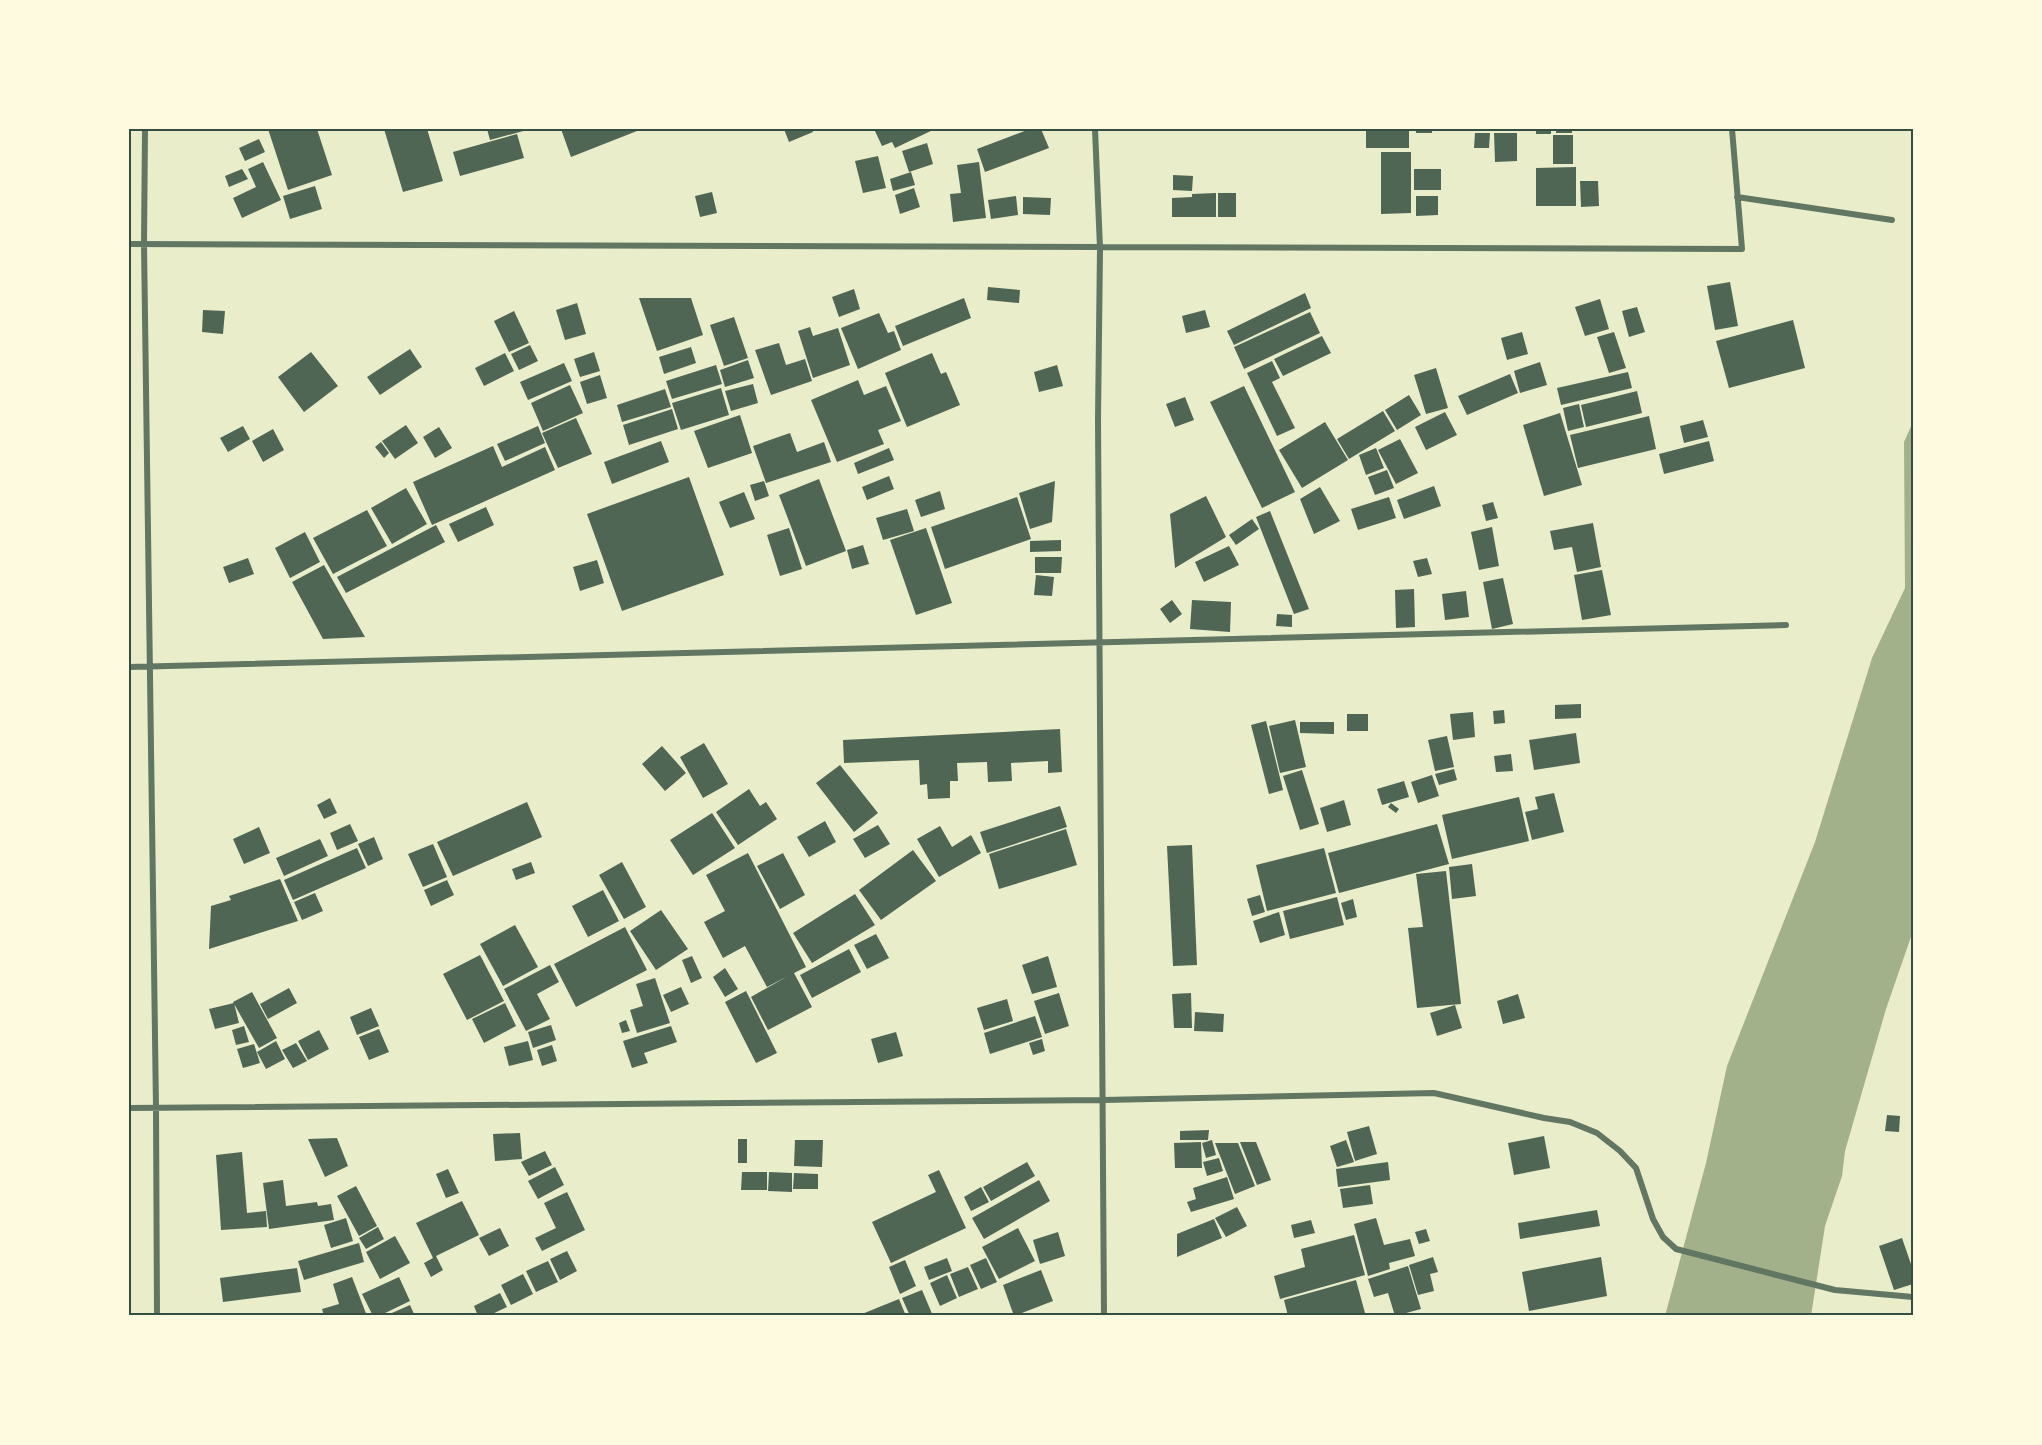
<svg xmlns="http://www.w3.org/2000/svg" width="2042" height="1445" viewBox="0 0 2042 1445" font-family="Spectral,serif">
  <style>
    .water { fill: #a3b18a }
    .building { fill: #4f6655 }
    .lines { fill: none; stroke-linecap: round; stroke-linejoin: round }
    .minor { stroke: #617663; stroke-width: 6 }
    .neatline { fill: none; stroke: #344e41; stroke-width: 2 }
  </style>
  <rect width="100%" height="100%" fill="#e9edc9"/>
  <path class="water" d="M1913,422V931L1886,1009L1845,1151L1842,1176L1825,1226L1811,1316H1665L1706,1163L1727,1066L1815,842L1872,658L1905,588L1904,442Z"/>
  <path class="building" d="M268,129H317L332,175L288,190Z
    M384,129H427L443,181L403,192Z
    M487,129H527V130L490,140Z
    M561,129H642L571,157Z
    M784,129H812L813,132L789,142Z
    M874,129H935L895,148L892,142L882,146Z
    M1030,129H1041L1049,148L985,172L977,149Z
    M1366,129H1409V148H1366Z
    M1416,129H1432V133H1416Z
    M1536,129H1551V134H1536Z
    M1556,129H1572V133H1556Z
    M1475,133H1490L1489,148H1474Z
    M1494,133H1517V161L1495,162Z
    M517,134L524,158L460,176L453,152Z
    M1553,135H1573V164H1553Z
    M259,139L265,152L245,161L239,148Z
    M927,143L933,164L909,172L902,151Z
    M1381,152H1411V213L1381,214Z
    M878,156L886,188L863,193L855,161Z
    M263,162L281,200L242,218L233,198L256,187L248,169Z
    M979,162L986,218L953,222L950,194L961,193L957,165Z
    M1576,167V206H1536V168Z
    M242,169L248,179L229,187L225,176Z
    M1414,169H1441V190H1414Z
    M911,172L915,185L893,191L890,179Z
    M1173,175L1193,176L1192,191L1173,190Z
    M1580,181H1598L1599,206L1581,207Z
    M315,186L322,209L290,219L283,196Z
    M914,188L920,207L900,214L895,195Z
    M712,192L717,213L700,217L695,196Z
    M1216,193V217H1172V198L1192,197V194Z
    M1218,193H1236V217H1218Z
    M1016,196L1018,215L991,219L988,200Z
    M1416,196H1438V215L1416,216Z
    M1023,197L1051,198L1050,215L1023,214Z
    M1730,282L1738,326L1715,330L1707,286Z
    M988,287L1020,290L1019,303L987,300Z
    M854,289L860,309L839,317L832,297Z
    M1305,293L1311,308L1234,345L1227,331Z
    M639,298H691L703,335L657,351Z
    M964,298L971,318L903,346L895,326Z
    M1600,299L1609,329L1585,336L1575,307Z
    M577,303L586,334L565,340L556,310Z
    M1637,307L1645,332L1629,337L1622,311Z
    M203,310L225,311L223,334L202,332Z
    M1205,310L1210,327L1186,333L1182,316Z
    M514,311L529,343L509,352L494,321Z
    M1310,312L1320,333L1244,369L1234,347Z
    M879,313L888,333L894,331L901,350L858,369L841,328Z
    M734,317L748,358L724,366L710,325Z
    M1793,320L1805,368L1729,388L1716,341Z
    M810,327L813,336L838,328L850,365L813,378L798,331Z
    M1522,332L1528,354L1507,360L1501,338Z
    M1614,332L1626,368L1609,373L1597,337Z
    M1322,336L1331,353L1283,376L1274,359Z
    M779,343L786,365L805,359L812,381L771,395L755,350Z
    M530,345L538,361L519,370L511,354Z
    M691,347L696,363L664,374L659,357Z
    M410,349L422,367L380,395L367,377Z
    M311,352L338,386L304,412L278,377Z
    M594,352L600,371L580,377L574,359Z
    M505,353L514,371L484,386L475,368Z
    M932,353L941,374L946,372L960,405L907,427L885,373Z
    M748,360L754,378L725,387L720,370Z
    M1272,361L1280,378L1272,382L1295,428L1277,436L1247,373Z
    M1540,362L1547,385L1520,393L1514,371Z
    M564,363L572,381L528,400L520,382Z
    M716,365L722,384L672,399L666,381Z
    M1057,365L1063,386L1039,392L1034,372Z
    M1436,368L1448,408L1426,414L1414,375Z
    M1628,372L1632,388L1561,405L1557,388Z
    M1510,374L1518,393L1467,415L1458,396Z
    M600,375L607,398L587,404L580,382Z
    M858,380L864,395L886,386L901,421L878,430L884,444L837,462L811,400Z
    M753,384L758,403L731,411L725,391Z
    M570,385L583,413L543,431L531,403Z
    M1244,386L1295,492L1262,508L1210,402Z
    M721,388L729,415L681,430L672,403Z
    M665,389L671,407L622,422L617,405Z
    M1637,391L1642,413L1586,427L1581,405Z
    M1409,395L1421,415L1397,430L1385,410Z
    M1185,397L1194,420L1175,427L1166,404Z
    M1579,404L1584,427L1568,431L1563,408Z
    M672,409L678,429L629,445L623,425Z
    M1383,411L1395,431L1349,459L1337,439Z
    M1445,412L1457,435L1426,450L1415,427Z
    M1560,413L1582,485L1544,496L1523,425Z
    M740,415L752,453L708,468L694,431Z
    M1649,416L1656,449L1578,468L1570,435Z
    M576,418L592,454L558,468L542,433Z
    M1703,420L1708,437L1684,443L1680,426Z
    M1325,422L1348,460L1302,488L1279,450Z
    M406,425L418,443L395,459L382,441Z
    M243,426L250,439L228,452L220,438Z
    M538,426L545,443L505,461L497,444Z
    M439,427L452,448L435,458L423,437Z
    M273,429L284,450L263,462L252,441Z
    M790,433L797,452L824,442L831,462L766,483L753,446Z
    M1400,439L1418,473L1396,484L1378,450Z
    M661,441L669,462L612,484L604,462Z
    M1709,441L1714,461L1664,474L1659,454Z
    M381,442L389,453L384,458L375,447Z
    M493,446L502,467L545,447L555,470L432,525L413,482Z
    M889,448L894,460L858,474L854,463Z
    M1376,448L1384,468L1366,475L1359,455Z
    M1387,470L1394,488L1375,495L1368,477Z
    M889,476L894,489L867,500L862,487Z
    M689,477L724,575L622,611L587,514Z
    M819,479L846,551L806,566L779,495Z
    M764,481L769,496L755,501L750,485Z
    M1055,481L1052,522L1030,529L1019,493Z
    M1434,486L1441,506L1404,519L1397,500Z
    M1320,487L1340,521L1314,534L1300,499Z
    M406,488L427,524L392,544L371,508Z
    M940,491L945,509L921,517L915,500Z
    M744,492L755,519L730,528L719,502Z
    M1206,496L1226,537L1175,568L1170,514Z
    M1017,497L1031,539L945,569L931,527Z
    M1389,497L1396,518L1358,530L1351,509Z
    M1493,502L1498,518L1486,521L1482,505Z
    M486,507L494,525L458,542L449,524Z
    M907,509L914,531L883,540L876,518Z
    M367,510L387,546L333,574L313,538Z
    M1270,511L1309,609L1294,614L1256,517Z
    M1252,519L1259,529L1236,545L1229,535Z
    M1593,523L1601,567L1577,572L1572,547L1554,550L1550,531Z
    M436,525L445,542L346,593L337,577Z
    M1492,527L1499,566L1479,570L1471,532Z
    M789,528L802,569L780,576L767,535Z
    M926,528L952,603L916,615L890,540Z
    M305,532L320,562L290,578L275,548Z
    M1061,540V551L1030,552V541Z
    M863,545L869,564L852,569L847,550Z
    M1229,546L1239,565L1204,582L1195,562Z
    M1035,557H1062L1061,573H1035Z
    M248,558L254,574L229,583L223,567Z
    M1427,558L1432,574L1418,577L1413,561Z
    M597,560L604,583L580,591L573,567Z
    M324,565L365,637L323,639L292,582Z
    M1602,570L1611,615L1582,620L1574,575Z
    M1036,575L1054,577L1052,596L1034,595Z
    M1503,578L1513,624L1492,629L1483,582Z
    M1414,589L1415,627L1396,628L1395,590Z
    M1466,591L1469,617L1445,620L1442,594Z
    M1172,600L1182,614L1170,623L1160,609Z
    M1192,600L1231,602L1230,632L1190,629Z
    M1277,614L1292,615V627L1276,626Z
    M1581,704V718L1555,719V705Z
    M1504,710L1505,723L1494,724L1493,711Z
    M1473,712L1475,737L1453,740L1450,714Z
    M1347,714H1368V731H1347Z
    M1295,720L1306,767L1280,773L1269,726Z
    M1266,721L1283,790L1269,794L1251,725Z
    M1300,722H1334V734L1300,733Z
    M1060,729L1062,772L1048,773V761L1011,763L1012,781L988,782L987,762L957,763L958,781H950V798L928,799L927,784L920,785L919,760L844,763L843,740Z
    M1576,733L1580,763L1534,770L1529,740Z
    M1447,736L1454,767L1435,771L1428,740Z
    M704,743L728,784L703,798L680,757Z
    M662,746L686,773L665,791L642,764Z
    M1511,754L1513,771L1496,772L1494,756Z
    M840,765L878,813L854,832L816,783Z
    M1454,769L1457,780L1439,785L1435,774Z
    M1302,770L1319,824L1300,830L1283,776Z
    M1432,775L1439,796L1418,803L1411,782Z
    M1404,781L1409,797L1382,805L1377,789Z
    M749,789L760,806L766,802L777,819L738,845L716,812Z
    M1554,793L1564,832L1532,840L1525,812L1538,809L1535,797Z
    M1519,797L1529,841L1452,859L1442,815Z
    M330,798L337,813L324,819L317,805Z
    M1344,800L1351,825L1327,832L1320,808Z
    M527,802L542,837L453,876L437,842Z
    M1391,803L1399,809L1396,813L1388,807Z
    M1060,806L1067,827L987,853L980,832Z
    M712,813L735,848L693,875L670,840Z
    M825,821L836,842L809,857L797,837Z
    M350,824L358,841L337,850L330,833Z
    M1437,824L1449,864L1339,893L1328,853Z
    M878,825L890,844L865,858L853,839Z
    M940,826L952,847L971,835L981,853L939,877L917,839Z
    M259,827L270,853L244,864L233,839Z
    M1066,829L1077,865L999,889L989,854Z
    M374,837L383,859L368,866L358,844Z
    M320,839L328,856L284,876L276,858Z
    M433,844L447,877L423,887L408,854Z
    M1192,845L1197,965L1173,966L1167,846Z
    M357,848L366,868L293,900L284,880Z
    M1324,848L1336,893L1267,911L1256,865Z
    M913,850L936,881L881,920L859,890Z
    M748,853L806,967L794,973L812,1007L768,1030L751,997L788,976L767,987L745,946L723,958L704,922L725,911L706,875Z
    M783,853L805,895L780,909L757,866Z
    M531,862L535,873L516,880L512,869Z
    M622,862L646,907L624,919L599,875Z
    M1472,864L1476,896L1452,899L1449,867Z
    M1446,871L1461,1004L1417,1008L1408,928L1423,927L1416,874Z
    M280,879L298,921L209,949L211,906L231,900L229,896Z
    M447,880L454,895L431,906L424,890Z
    M603,890L619,921L588,937L572,906Z
    M315,893L323,911L302,920L294,902Z
    M855,894L875,925L812,963L793,933Z
    M1260,895L1265,912L1252,916L1247,899Z
    M1337,897L1344,925L1290,939L1283,911Z
    M1353,899L1357,917L1346,920L1341,903Z
    M661,910L688,949L656,970L630,931Z
    M1279,912L1285,935L1260,943L1253,921Z
    M515,925L538,967L503,986L480,944Z
    M625,927L647,970L576,1007L554,964Z
    M876,934L889,958L867,969L854,945Z
    M849,949L861,972L812,998L800,975Z
    M480,955L504,1001L467,1020L443,974Z
    M692,956L702,978L691,983L682,960Z
    M1048,956L1057,987L1032,994L1022,965Z
    M550,965L559,982L537,994L550,1019L526,1031L504,989Z
    M725,968L738,989L725,997L713,977Z
    M655,978L670,1023L637,1033L630,1010L643,1006L636,984Z
    M681,987L689,1004L671,1012L663,995Z
    M289,988L297,1003L268,1019L260,1004Z
    M746,991L777,1053L756,1063L725,1002Z
    M252,992L277,1038L259,1048L233,1002Z
    M1059,993L1069,1026L1045,1034L1034,1001Z
    M1191,993L1192,1028H1174L1172,994Z
    M1518,994L1525,1018L1503,1024L1497,1001Z
    M1007,999L1013,1021L984,1030L977,1008Z
    M234,1003L239,1023L215,1029L209,1009Z
    M505,1003L516,1026L484,1043L472,1019Z
    M1455,1005L1462,1028L1437,1036L1430,1013Z
    M371,1008L379,1026L357,1035L350,1017Z
    M1195,1012L1224,1014L1223,1032L1194,1031Z
    M1035,1016L1042,1037L990,1054L984,1033Z
    M626,1020L630,1031L622,1033L619,1023Z
    M551,1025L556,1040L533,1048L528,1032Z
    M244,1026L249,1042L236,1045L232,1030Z
    M671,1026L677,1042L644,1053L648,1063L632,1068L623,1041Z
    M379,1029L389,1052L369,1060L359,1037Z
    M319,1030L329,1049L308,1060L298,1041Z
    M896,1032L903,1056L878,1063L871,1039Z
    M1042,1039L1045,1051L1033,1055L1029,1043Z
    M276,1041L285,1059L266,1069L257,1052Z
    M528,1041L533,1060L509,1066L504,1047Z
    M296,1043L307,1061L293,1068L282,1050Z
    M254,1044L260,1063L243,1068L237,1049Z
    M552,1045L557,1061L542,1066L537,1050Z
    M1887,1115L1900,1116L1899,1132L1885,1131Z
    M1369,1126L1377,1154L1355,1161L1347,1132Z
    M1209,1130L1208,1140H1180V1131Z
    M520,1133L522,1159L495,1161L493,1134Z
    M1544,1136L1550,1168L1514,1175L1508,1143Z
    M337,1138L348,1166L325,1177L308,1139Z
    M738,1139H747V1163H738Z
    M795,1140H823L822,1167L794,1166Z
    M1212,1140L1216,1155L1206,1158L1202,1143Z
    M1346,1140L1354,1162L1337,1167L1330,1146Z
    M1201,1142L1202,1168H1175L1174,1143Z
    M1240,1142H1256L1271,1180L1257,1185Z
    M1215,1143H1238L1255,1186L1235,1194Z
    M545,1151L552,1165L529,1176L521,1162Z
    M242,1152L247,1213L266,1211L267,1227L221,1230L216,1155Z
    M1219,1158L1223,1171L1207,1176L1203,1162Z
    M1027,1162L1035,1176L991,1201L983,1187Z
    M1388,1162L1390,1180L1338,1187L1336,1169Z
    M555,1167L564,1185L538,1199L528,1181Z
    M448,1169L459,1193L446,1198L436,1174Z
    M939,1170L966,1228L891,1263L872,1222L936,1192L928,1175Z
    M742,1172H767V1190H741Z
    M769,1172L792,1173V1192L768,1191Z
    M794,1173L818,1174V1189H793Z
    M1227,1177L1234,1199L1191,1212L1187,1202L1196,1199L1193,1188Z
    M283,1180L286,1206L317,1202L318,1206L331,1204L334,1220L269,1229L263,1183Z
    M1039,1180L1050,1201L984,1239L972,1218Z
    M1370,1185L1373,1204L1343,1208L1340,1189Z
    M356,1186L377,1226L359,1236L337,1196Z
    M981,1187L989,1202L971,1211L964,1197Z
    M567,1192L585,1230L542,1251L535,1238L556,1228L544,1203Z
    M462,1201L479,1235L436,1256L443,1270L431,1277L424,1263L433,1258L416,1223Z
    M1237,1207L1247,1226L1226,1237L1215,1218Z
    M1597,1210L1600,1226L1520,1239L1518,1223Z
    M346,1218L353,1241L331,1248L324,1225Z
    M1376,1218L1384,1245L1410,1239L1415,1256L1389,1263L1390,1269L1368,1276L1354,1224Z
    M1214,1219L1222,1238L1177,1257V1234Z
    M1311,1220L1315,1233L1294,1238L1291,1225Z
    M378,1227L384,1239L366,1249L359,1238Z
    M500,1228L509,1246L489,1256L479,1238Z
    M1018,1228L1035,1261L999,1279L982,1247Z
    M1426,1229L1430,1241L1419,1244L1415,1232Z
    M1058,1232L1065,1256L1040,1264L1033,1240Z
    M1354,1235L1365,1275L1280,1299L1274,1276L1305,1267L1301,1249Z
    M395,1236L410,1263L380,1279L366,1252Z
    M1902,1238L1913,1270V1284L1894,1290L1879,1246Z
    M359,1243L364,1262L304,1280L298,1261Z
    M567,1251L577,1271L560,1280L550,1259Z
    M1433,1257L1438,1272L1430,1274L1434,1291L1418,1295L1409,1265Z
    M1601,1257L1607,1296L1529,1311L1522,1272Z
    M947,1258L952,1271L929,1280L924,1267Z
    M986,1258L997,1282L981,1289L970,1265Z
    M905,1260L916,1286L900,1294L889,1267Z
    M548,1261L558,1282L536,1292L526,1271Z
    M1408,1266L1421,1309L1395,1316L1388,1293L1374,1297L1368,1279Z
    M968,1267L978,1289L959,1297L950,1274Z
    M297,1268L301,1292L223,1302L220,1278Z
    M1041,1270L1053,1301L1014,1316L1003,1285Z
    M523,1274L533,1294L511,1305L501,1285Z
    M947,1275L957,1298L940,1306L930,1283Z
    M352,1277L367,1316H324L322,1309L339,1304L333,1284Z
    M399,1277L410,1301L379,1316H373L362,1294Z
    M1356,1280L1365,1313L1355,1316H1288L1284,1300Z
    M922,1290L933,1316H910L902,1298Z
    M500,1293L507,1307L488,1316H478L474,1306Z
    M899,1299L906,1316H857Z
    M410,1305L415,1316H385Z"/>
  <g class="lines">
    <path class="minor" d="M145,129L144,244L156,1108L157,1316
      M1095,129L1100,248L1098,420L1104,1316
      M1737,197L1892,220
      M129,244L1742,249L1732,129
      M129,667L1786,625
      M129,1108L1103,1100L1434,1093L1544,1118L1570,1122L1597,1133L1620,1151L1636,1168L1653,1219L1663,1237L1676,1249L1835,1290L1913,1297"/>
  </g>
  <rect width="2042" height="1445" fill="none" stroke="#fefae0" stroke-width="261"/>
  <rect x="130" y="130" width="1782" height="1184" class="neatline"/>
</svg>
